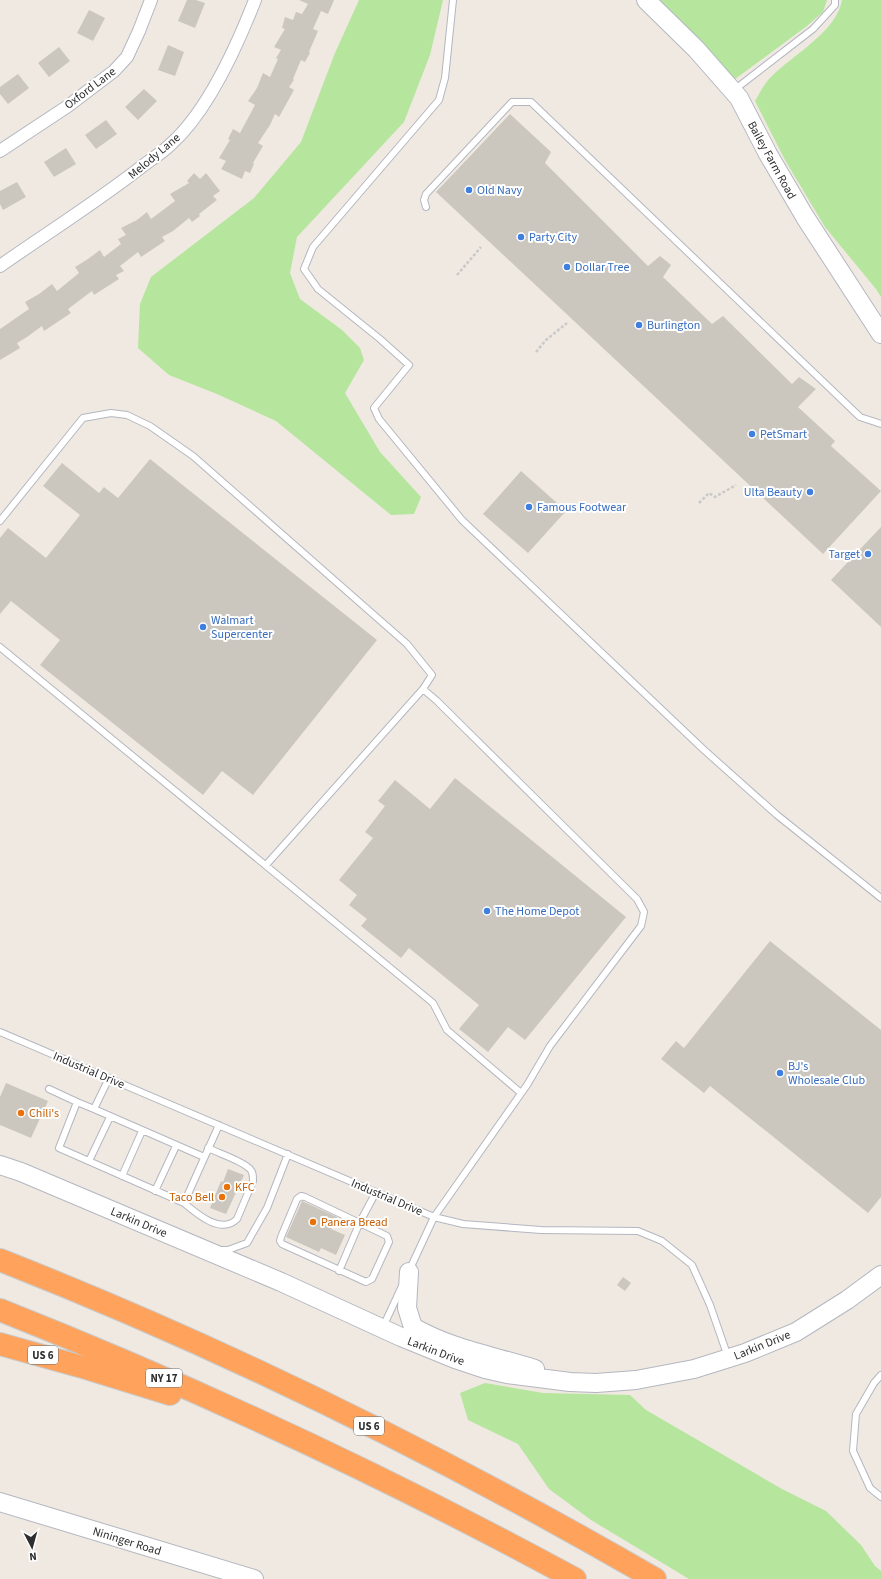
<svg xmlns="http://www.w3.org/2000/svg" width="881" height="1579" viewBox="0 0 881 1579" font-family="'Source Sans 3',sans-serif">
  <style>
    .green { fill: #b6e59e }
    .building { fill: #cbc7bf }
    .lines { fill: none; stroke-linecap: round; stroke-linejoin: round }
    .lane-casing { stroke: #b4b7c1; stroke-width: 8 }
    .street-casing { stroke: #b4b7c1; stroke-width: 14 }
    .secondary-casing { stroke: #b4b7c1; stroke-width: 20 }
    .highway-casing { stroke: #c9c9c9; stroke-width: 24 }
    .path { stroke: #c9c9c9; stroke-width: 2.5; stroke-dasharray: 3 2; stroke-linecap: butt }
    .lane { stroke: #fff; stroke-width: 6 }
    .street { stroke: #fff; stroke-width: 12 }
    .secondary { stroke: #fff; stroke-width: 18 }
    .highway { stroke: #ffa35c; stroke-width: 22 }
    .shop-dot { fill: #3f7fe0; stroke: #fff; stroke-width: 1.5 }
    .food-dot { fill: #e8710a; stroke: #fff; stroke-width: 1.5 }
    .labels { text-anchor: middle; stroke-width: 4; stroke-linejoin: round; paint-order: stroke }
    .shield { fill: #fff; stroke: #6d6d6d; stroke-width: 1 }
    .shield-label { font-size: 11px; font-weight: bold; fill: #2e2e2e }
    .street-label { font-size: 12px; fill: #2e2e2e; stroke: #fff }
    .shop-label { font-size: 12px; fill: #366cbe; stroke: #fff; text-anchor: start }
    .food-label { font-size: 12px; fill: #c56008; stroke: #fff; text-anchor: start }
  </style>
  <rect width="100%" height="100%" fill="#efe9e1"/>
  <path class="green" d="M359,0H443L430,55L404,122L297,237L290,273L300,299L342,330L360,348L364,360L345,393L380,452L421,497L414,514L391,515L276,421L217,394L169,375L138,348L140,304L151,277L254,198L301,142L335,53Z
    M652,0H827L823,12L807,26L731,82Z
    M842,0H881V297L876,289L825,227L785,160L755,101C760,93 765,82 772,76C793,55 837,31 842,0Z
    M485,1383L543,1393L630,1395L646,1410L782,1489L826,1511L861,1545L875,1566L881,1571V1579H689L591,1520L549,1489L518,1444L468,1420L460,1393Z"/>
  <path class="building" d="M187,0H196L205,3L195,28L178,21Z
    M299,0H334L328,14L321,11L313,29L318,31L309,52L310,53L305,62L301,60L293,79L294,80L289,87L294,90L279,117L275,114L270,125L258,143L263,146L253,163L254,164L250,173L245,171L242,179L221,169L226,161L219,158L230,140L228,139L233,129L240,133L255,105L248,101L257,88L263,73L270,77L278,59L276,58L281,50L274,47L285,29L282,28L285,17L293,20L296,12L302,14L308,4Z
    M89,10L105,18L93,41L77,33Z
    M168,45L184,52L175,76L158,70Z
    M59,47L70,61L49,77L38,63Z
    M18,74L29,88L8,104L0,94V87Z
    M144,89L157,101L138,120L125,107Z
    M510,114L551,152L545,163L648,266L660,256L671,265L663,277L712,324L723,316L792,384L799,377L816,389L798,407L835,441L831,446L881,491L823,554L436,192Z
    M106,120L117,134L96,149L85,135Z
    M66,148L76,164L54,177L44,162Z
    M194,173L200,179L206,173L220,191L213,196L217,200L199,214L200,216L192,222L189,218L173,231L162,237L165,241L141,257L138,252L120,266L124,271L116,275L119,279L94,295L92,291L68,309L71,313L44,331L42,326L27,337L17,343L20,348L0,360V329L29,309L25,302L39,294L52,284L57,291L79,273L75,267L88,259L100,250L104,257L121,244L118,239L126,235L121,228L137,220L147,212L151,219L175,201L170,194L189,183L187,181Z
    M17,182L26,197L3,210L0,204V191Z
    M150,459L377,640L253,795L222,771L203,795L40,665L60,640L11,601L0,614V538L8,528L46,558L80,515L43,486L62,463L99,493L104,487L118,498Z
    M521,471L566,511L528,553L483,514Z
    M881,527V627L831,580Z
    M455,778L626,917L525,1040L508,1027L488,1052L459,1029L479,1005L409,948L401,958L361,926L367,919L349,905L357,895L339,880L373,838L365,832L385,806L378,801L395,780L430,809Z
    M770,941L881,1030V1197L868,1213L710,1086L704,1093L661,1059L676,1041L684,1048Z
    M6,1083L48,1101L31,1138L0,1125V1097Z
    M228,1169L244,1175L226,1214L210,1208L221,1181L223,1182Z
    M302,1201L337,1217L331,1229L345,1235L336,1255L321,1248L319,1252L286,1237Z
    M623,1277L631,1283L625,1291L617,1285Z"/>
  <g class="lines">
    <g class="lane-casing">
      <path id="lane" d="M453,0L445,78L439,100L313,247L304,269L318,289L380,339L409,365L374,408L379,419L462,520L703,749L777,815L881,898
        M734,90L813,29L835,5V0
        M426,207L424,200L426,194L512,102H531L860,417L881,424
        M0,521L83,418L111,413L127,415L150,426L193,456L407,644L432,675L423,689L437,701L637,899L644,912L641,926L550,1046L527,1085L434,1217L409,1271
        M0,647L433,1003L447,1030L521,1093
        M266,865L423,689
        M0,1032L434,1217L463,1224L541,1230L638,1231L662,1241L692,1265L710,1305L728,1357
        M109,1078L94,1109L77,1102L59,1148L184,1203L219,1125
        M49,1089L77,1102
        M94,1109L204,1157
        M89,1161L110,1117
        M122,1176L142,1131
        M155,1191L176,1146
        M301,1196L305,1197L387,1236L389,1242L372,1279L366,1282L282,1244L280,1241L281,1237L297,1199Z
        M184,1203C197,1214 221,1235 237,1219L253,1181C253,1176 253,1172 250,1169C243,1161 218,1153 208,1148
        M221,1250H228L247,1243L267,1208L288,1154
        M339,1271L360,1222L376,1192
        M383,1327L402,1286
        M881,1375L874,1383L856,1414L853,1451L870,1488L881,1497"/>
    </g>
    <g class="street-casing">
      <path id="street" d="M0,151L68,106L114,71L127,57L139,31L151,0
        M0,266C47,233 95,203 140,168C150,160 162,153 171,144C208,111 237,46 255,0"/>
    </g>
    <g class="secondary-casing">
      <path id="secondary" d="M646,0L696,49L739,98L768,154L805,217L881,334
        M0,1165L21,1172L281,1282L401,1337L455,1359L485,1369L507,1374L570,1382L596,1383L636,1380L694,1369L745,1353L796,1332L847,1300L881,1275
        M409,1272L407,1308L413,1327C451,1349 494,1356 535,1369
        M0,1502L254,1579"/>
    </g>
    <g class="highway-casing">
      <path id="highway" d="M0,1260C224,1348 446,1458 655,1579
        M0,1310C197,1388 389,1478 575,1579
        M0,1344L86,1368L170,1394"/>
    </g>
    <path class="path" d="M457,275L481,247
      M536,352L546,340L567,323
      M699,503L709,493L715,497L736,485"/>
    <use href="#lane" class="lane"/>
    <use href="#street" class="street"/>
    <use href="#secondary" class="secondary"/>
    <use href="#highway" class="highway"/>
  </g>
  <g class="shop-dot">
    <circle cx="469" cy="190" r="4"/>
    <circle cx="521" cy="237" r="4"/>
    <circle cx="567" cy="267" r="4"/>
    <circle cx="639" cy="325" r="4"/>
    <circle cx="752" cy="434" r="4"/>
    <circle cx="810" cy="492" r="4"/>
    <circle cx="529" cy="507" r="4"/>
    <circle cx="868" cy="554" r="4"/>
    <circle cx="203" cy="627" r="4"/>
    <circle cx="487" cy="911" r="4"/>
    <circle cx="780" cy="1073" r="4"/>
  </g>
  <g class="food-dot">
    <circle cx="21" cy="1113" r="4"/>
    <circle cx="227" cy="1187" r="4"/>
    <circle cx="222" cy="1197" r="4"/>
    <circle cx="313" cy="1222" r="4"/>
  </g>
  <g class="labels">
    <g class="shield">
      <rect x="28" y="1346" width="30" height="18" rx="3"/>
      <rect x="146" y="1369" width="36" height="18" rx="3"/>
      <rect x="354" y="1417" width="30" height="18" rx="3"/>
    </g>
    <g class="shield-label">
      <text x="43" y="1359">US 6</text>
      <text x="164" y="1382">NY 17</text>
      <text x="369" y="1430">US 6</text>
    </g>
    <g class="street-label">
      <text transform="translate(90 88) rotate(-37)" y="4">Oxford Lane</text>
      <text transform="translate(154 156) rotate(-40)" y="4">Melody Lane</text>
      <text transform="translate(772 160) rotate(61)" y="4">Bailey Farm Road</text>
      <text transform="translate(89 1070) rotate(23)" y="4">Industrial Drive</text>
      <text transform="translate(387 1197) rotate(23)" y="4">Industrial Drive</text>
      <text transform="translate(139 1222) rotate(23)" y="4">Larkin Drive</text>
      <text transform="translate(762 1345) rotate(-22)" y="4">Larkin Drive</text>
      <text transform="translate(436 1351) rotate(21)" y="4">Larkin Drive</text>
      <text transform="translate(127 1541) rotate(17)" y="4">Nininger Road</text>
    </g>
    <g class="shop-label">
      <text x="477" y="194">Old Navy</text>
      <text x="529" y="241">Party City</text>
      <text x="575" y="271">Dollar Tree</text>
      <text x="647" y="329">Burlington</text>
      <text x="760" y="438">PetSmart</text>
      <text x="802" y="496" text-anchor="end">Ulta Beauty</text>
      <text x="537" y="511">Famous Footwear</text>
      <text x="860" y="558" text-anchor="end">Target</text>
      <text x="211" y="624">Walmart<tspan x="211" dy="14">Supercenter</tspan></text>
      <text x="495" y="915">The Home Depot</text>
      <text x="788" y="1070">BJ's<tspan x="788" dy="14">Wholesale Club</tspan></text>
    </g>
    <g class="food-label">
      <text x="29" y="1117">Chili's</text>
      <text x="235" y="1191">KFC</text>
      <text x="214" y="1201" text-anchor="end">Taco Bell</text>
      <text x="321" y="1226">Panera Bread</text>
    </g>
  </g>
  <g transform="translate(32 1547) rotate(174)" stroke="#ffffff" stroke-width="3" paint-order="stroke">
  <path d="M0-3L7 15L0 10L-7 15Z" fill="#2e2e2e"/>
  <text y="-6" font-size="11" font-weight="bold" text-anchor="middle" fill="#2e2e2e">N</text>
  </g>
</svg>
